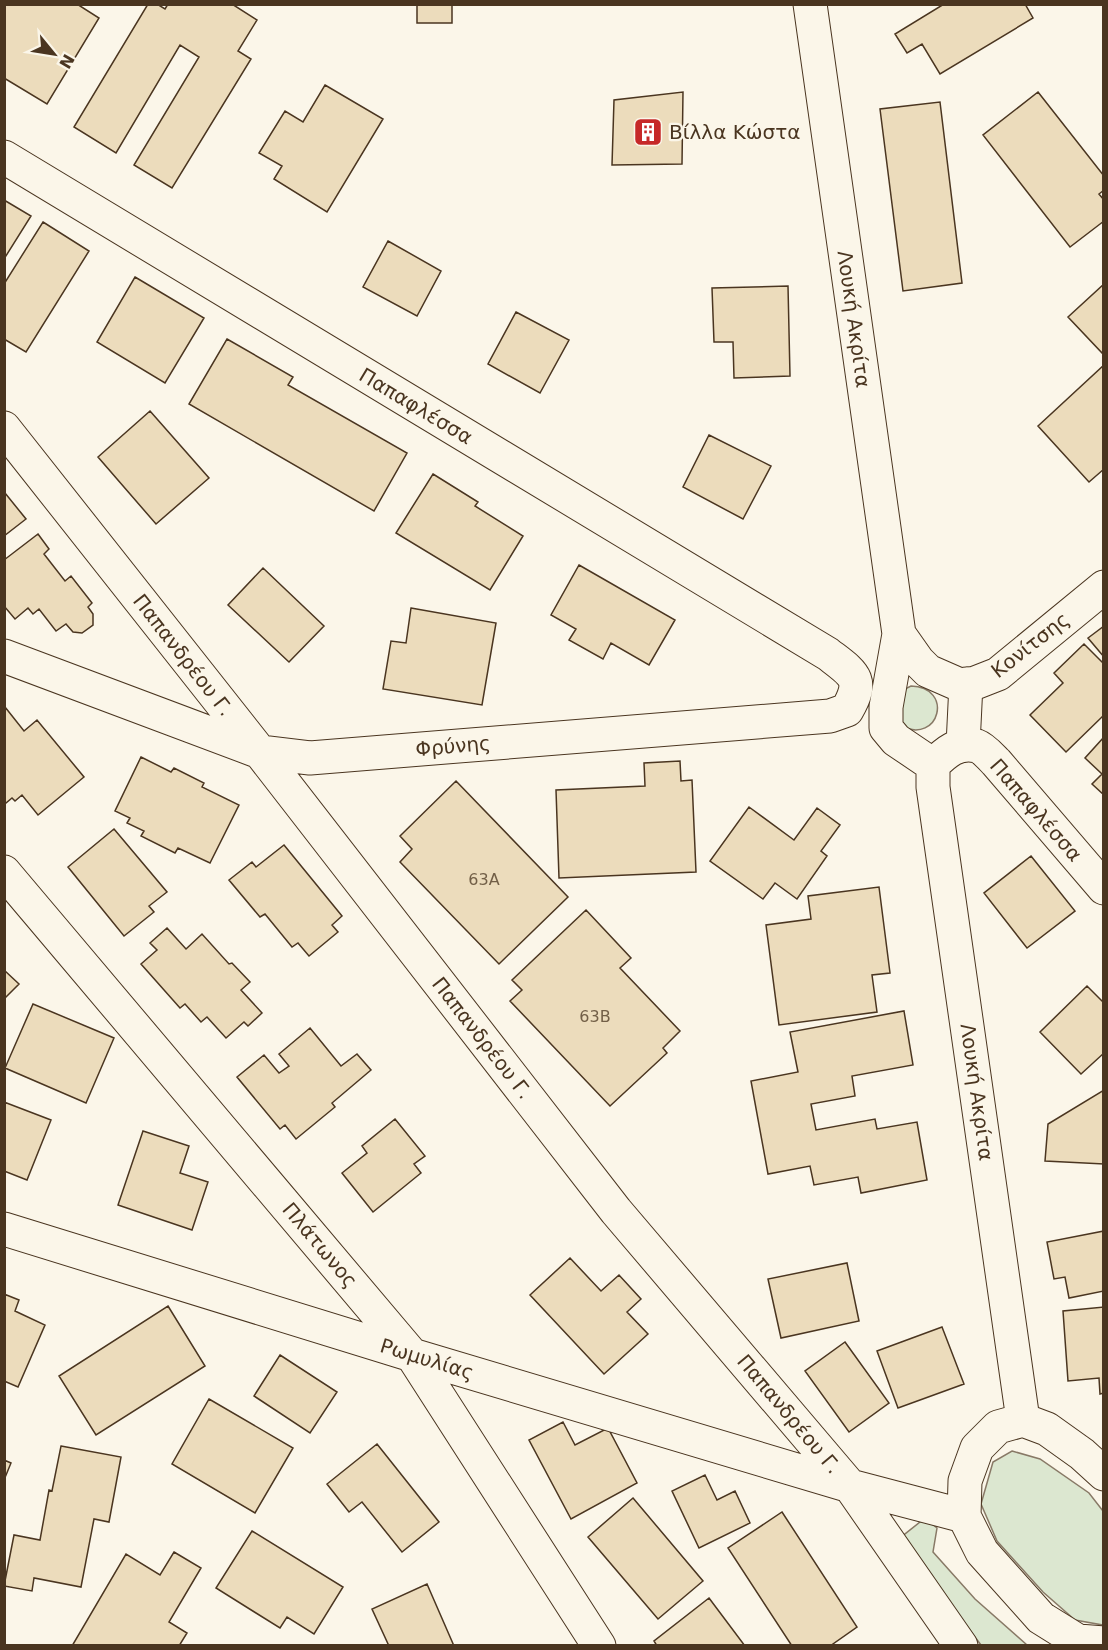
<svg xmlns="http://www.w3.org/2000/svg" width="1108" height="1650" viewBox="0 0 1108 1650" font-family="'DejaVu Sans',sans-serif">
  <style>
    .green { fill: #dce7d0; stroke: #887966; stroke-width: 1.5 }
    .building { fill: #ecdcbc; stroke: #4a3520; stroke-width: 1.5 }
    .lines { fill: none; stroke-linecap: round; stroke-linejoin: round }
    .minor-casing { stroke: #4a3520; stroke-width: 35 }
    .minor { stroke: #fbf6e9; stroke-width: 33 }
    .labels { text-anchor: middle; stroke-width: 4.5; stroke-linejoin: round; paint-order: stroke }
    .number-label { font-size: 16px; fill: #725f47 }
    .poi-label { font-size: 20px; fill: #4a3520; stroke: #fbf6e9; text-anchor: start }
    .street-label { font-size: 20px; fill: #4a3520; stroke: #fbf6e9 }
  </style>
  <rect width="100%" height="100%" fill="#fbf6e9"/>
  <path class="green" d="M911,686C954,687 940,745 901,726V691Z
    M1012,1451L1040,1459L1089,1493L1103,1511V1625L1075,1620L1043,1592L997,1541L981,1504L993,1462Z
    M925,1518L937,1528L933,1552L975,1599L1027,1645H981L900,1538Z"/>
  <path class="building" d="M5,4H77L99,18L47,104L4,78Z
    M148,4H157L165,9L168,4H232L257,20L238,51L251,59L172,188L134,165L199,57L180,45L116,153L74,127Z
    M417,4H452V23H417Z
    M944,4H1025L1033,18L940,74L922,44L907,53L895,34Z
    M325,85L383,119L327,212L274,179L282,166L259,153L285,111L303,122Z
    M683,92L682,164L612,165L614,100Z
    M1038,92L1104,176V190L1099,194L1104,200V221L1070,247L983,135Z
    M940,102L962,283L903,291L880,109Z
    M4,200L31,216L4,259Z
    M43,222L89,251L26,352L4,339V284Z
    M388,241L441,271L417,316L363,287Z
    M135,277L204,318L165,383L97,342Z
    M1104,284V355L1068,317Z
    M788,286L790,376L734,378L733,342H714L712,288Z
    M516,312L569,340L540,393L488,364Z
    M227,339L293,377L288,385L407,453L374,511L189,404Z
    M1104,365V469L1089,482L1038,426Z
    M150,411L209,478L156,524L98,457Z
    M709,435L771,466L743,519L683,487Z
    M433,474L478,502L475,506L523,536L490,590L396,533Z
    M5,493L26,519L4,536V493Z
    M38,534L49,549L44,554L65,581L71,576L92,603L88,607L93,614V625L82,633L73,632L66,624L56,631L39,609L33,614L28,608L15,619L4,606V560Z
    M579,565L675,620L649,665L611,643L603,659L569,640L576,629L551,615Z
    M263,568L324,626L289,662L228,605Z
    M411,608L496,623L482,705L383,689L391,641L406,643Z
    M1104,626V657L1088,638Z
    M1084,644L1104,664V715L1066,752L1030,715L1063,683L1054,673Z
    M5,707L24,731L37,720L84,777L38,815L22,795L15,801L12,798L6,803L4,801Z
    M1104,737V795L1092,784L1102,774L1085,758Z
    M141,757L171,772L174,768L204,783L202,787L239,805L210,863L178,848L175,853L141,836L144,831L127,823L130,818L115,811Z
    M680,761L681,781L692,780L696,872L559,878L556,790L645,786L644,763Z
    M456,781L568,897L499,964L400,862L412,849L400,836Z
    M749,807L794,840L817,808L840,825L821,851L827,856L797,899L775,883L763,899L710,861Z
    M114,829L167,892L149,906L154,912L124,936L68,867Z
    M284,845L342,916L332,925L338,932L309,956L298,943L292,947L265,914L260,917L229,880L252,862L256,867Z
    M1031,856L1075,911L1027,948L984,893Z
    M879,887L890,973L872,975L877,1012L779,1025L766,925L811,919L808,896Z
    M586,910L631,958L620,968L680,1031L663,1048L667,1053L610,1106L510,1001L522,990L512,980Z
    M167,928L186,949L202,934L229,964L232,963L250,982L241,990L262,1013L248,1026L244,1022L226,1038L207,1017L201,1022L185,1004L180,1008L141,964L157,950L150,943Z
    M4,970L19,984L4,999Z
    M1087,986L1104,1003V1053L1081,1074L1040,1032Z
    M33,1004L114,1038L86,1103L5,1068Z
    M904,1011L913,1065L852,1076L855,1096L811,1104L816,1130L875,1119L877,1129L917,1122L927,1180L861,1193L858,1177L814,1185L810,1166L768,1174L751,1081L798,1072L790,1032Z
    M310,1028L341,1066L357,1054L371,1070L332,1103L335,1107L296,1139L285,1125L280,1129L237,1077L264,1055L279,1073L289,1066L279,1054Z
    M1104,1090V1164L1045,1161L1048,1124Z
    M4,1102L51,1120L27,1180L4,1171Z
    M395,1119L425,1156L414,1164L421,1173L373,1212L342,1173L367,1153L362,1146Z
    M143,1131L189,1146L180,1173L208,1182L192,1230L118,1205Z
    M1104,1231V1291L1069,1298L1065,1277L1054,1279L1047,1242Z
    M570,1258L601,1291L619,1275L641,1299L627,1312L648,1334L604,1374L530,1295Z
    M847,1263L859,1321L781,1338L768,1279Z
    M4,1294L19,1300L15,1311L45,1325L18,1387L4,1381Z
    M168,1306L205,1366L96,1435L59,1376Z
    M1104,1307V1393L1100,1394L1099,1378L1068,1381L1063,1311Z
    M942,1327L964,1384L898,1408L877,1351Z
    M845,1342L889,1403L849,1432L805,1371Z
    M280,1355L337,1392L310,1433L254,1396Z
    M209,1399L293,1448L255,1513L172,1464Z
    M563,1422L575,1445L608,1428L637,1483L571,1519L529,1440Z
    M377,1444L439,1522L402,1552L362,1502L349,1512L327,1484Z
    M61,1446L121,1457L109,1522L94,1519L81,1587L34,1578L32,1591L4,1586L14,1535L40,1540L49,1490L52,1491Z
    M4,1460L11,1463L4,1480Z
    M705,1475L717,1500L735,1491L750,1523L699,1548L672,1491Z
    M633,1498L703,1581L658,1619L588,1537Z
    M782,1512L857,1627L830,1646H792L728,1548Z
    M252,1531L343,1587L314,1634L287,1617L280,1628L216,1588Z
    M174,1552L201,1568L169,1622L187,1633L179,1646H72L126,1554L160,1575Z
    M427,1584L454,1646H389L372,1609Z
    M709,1598L745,1646H657L654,1641Z"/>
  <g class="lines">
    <g class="minor-casing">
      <path id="minor" d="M810,4L899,634L886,707V728L896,740L933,765
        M4,157L828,654C854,674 865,679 847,710L830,716L310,758L260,752L4,656
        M4,428L260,752L616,1211L850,1486L961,1646
        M899,634L918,661L928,671L960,685L975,683L998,674L1104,587
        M963,745L966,684
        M933,765V787L1023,1420
        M933,765C945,753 958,741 977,746C983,748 991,757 996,762L1104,888
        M4,872L412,1355L599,1646
        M4,1229L412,1355L850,1486L964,1516
        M1104,1474L1082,1454L1047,1429L1023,1420L998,1427L977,1448L965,1481L964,1516L982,1552L1041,1618L1078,1641L1104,1643"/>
    </g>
    <use href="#minor" class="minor"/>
  </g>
  <defs>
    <g id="building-square" transform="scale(1.5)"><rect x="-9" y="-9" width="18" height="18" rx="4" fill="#c62828" stroke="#fbf6e9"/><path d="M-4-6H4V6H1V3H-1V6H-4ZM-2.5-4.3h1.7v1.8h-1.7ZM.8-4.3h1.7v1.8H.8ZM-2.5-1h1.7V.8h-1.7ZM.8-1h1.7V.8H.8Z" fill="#fff"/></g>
  </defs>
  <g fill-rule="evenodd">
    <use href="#building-square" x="648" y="132"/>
  </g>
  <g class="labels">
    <g class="number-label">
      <text x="484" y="885">63Α</text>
      <text x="595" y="1022">63Β</text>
    </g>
    <g class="poi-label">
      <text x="669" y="139">Βίλλα Κώστα</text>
    </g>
    <g class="street-label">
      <text transform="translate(854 319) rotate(82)" y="7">Λουκή Ακρίτα</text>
      <text transform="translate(416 406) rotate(31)" y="7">Παπαφλέσσα</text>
      <text transform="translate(1030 645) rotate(-38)" y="7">Κονίτσης</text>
      <text transform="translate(183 655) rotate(52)" y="7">Παπανδρέου Γ.</text>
      <text transform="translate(453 746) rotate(-5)" y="7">Φρύνης</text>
      <text transform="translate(1036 810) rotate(49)" y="7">Παπαφλέσσα</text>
      <text transform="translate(482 1038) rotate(52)" y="7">Παπανδρέου Γ.</text>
      <text transform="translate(977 1092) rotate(82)" y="7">Λουκή Ακρίτα</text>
      <text transform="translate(320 1245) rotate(50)" y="7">Πλάτωνος</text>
      <text transform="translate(427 1359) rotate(17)" y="7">Ρωμυλίας</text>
      <text transform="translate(789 1414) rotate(50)" y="7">Παπανδρέου Γ.</text>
    </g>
  </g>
  <rect width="1108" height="1650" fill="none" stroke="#4a3520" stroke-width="12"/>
  <g transform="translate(54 54) rotate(120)" stroke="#fbf6e9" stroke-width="4.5" paint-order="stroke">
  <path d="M0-4.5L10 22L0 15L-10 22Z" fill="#4a3520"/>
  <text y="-9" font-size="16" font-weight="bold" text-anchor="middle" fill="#4a3520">N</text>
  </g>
</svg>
